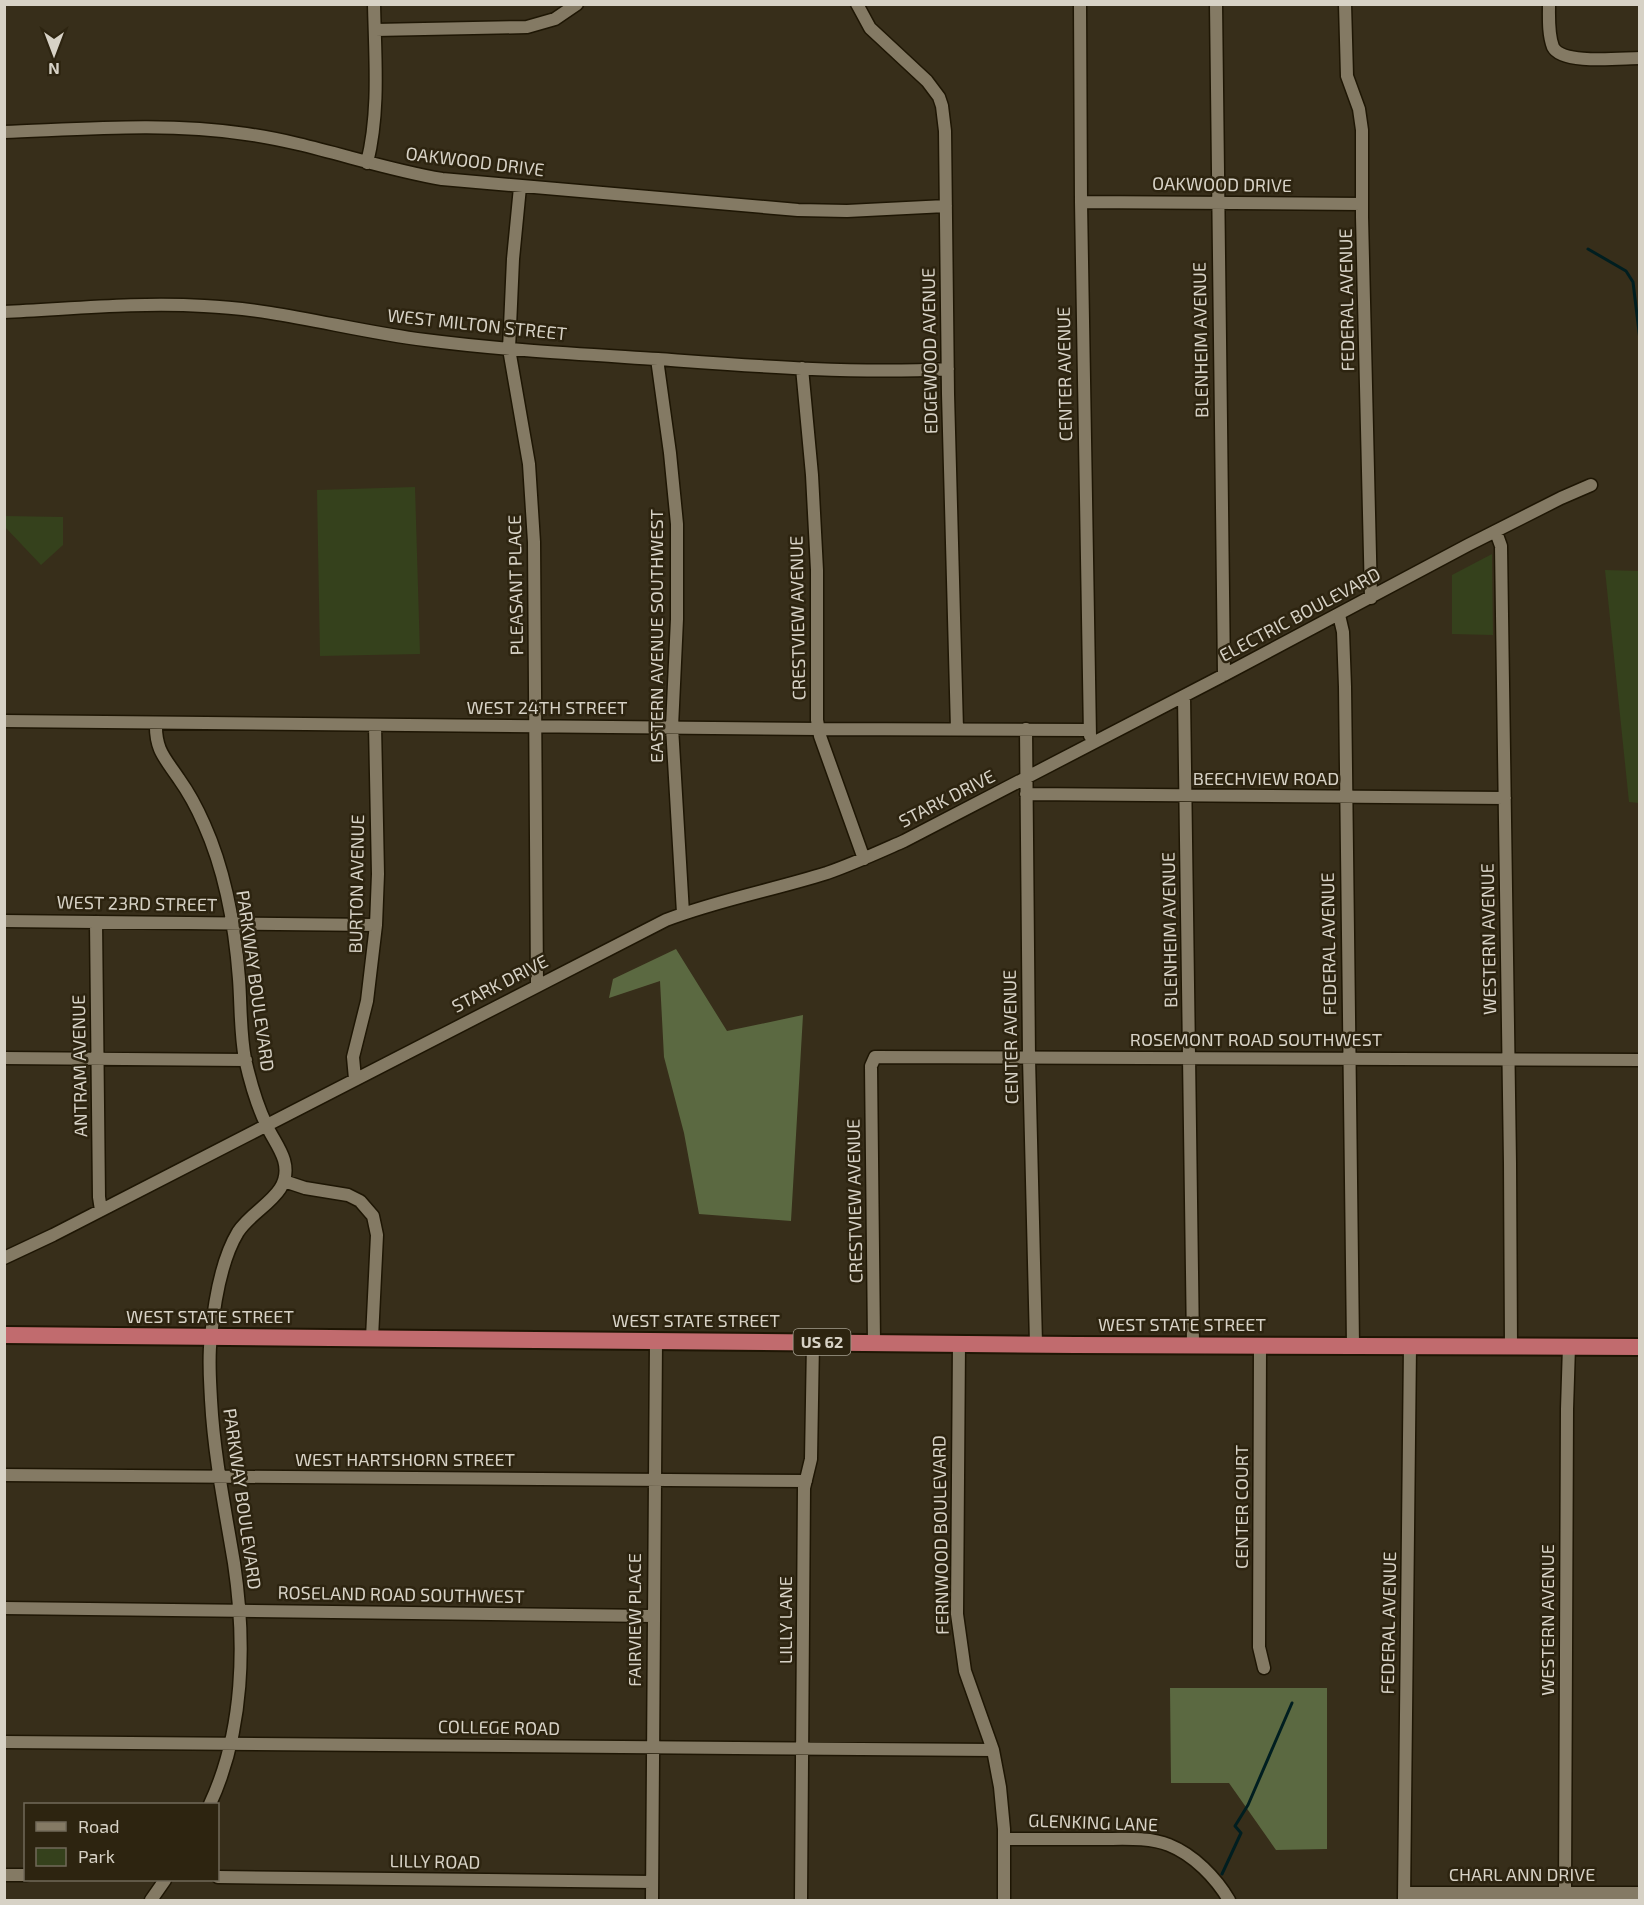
<svg xmlns="http://www.w3.org/2000/svg" width="1644" height="1905" viewBox="0 0 1644 1905" font-family="'Exo 2',sans-serif">
  <style>
    .green { fill: #35411c }
    .forest { fill: #5b6941 }
    .lines { fill: none; stroke-linecap: round; stroke-linejoin: round }
    .stream { stroke: #001e20; stroke-width: 3 }
    .minor-casing { stroke: #1e1604; stroke-width: 15 }
    .highway-casing { stroke: #1e1604; stroke-width: 20 }
    .minor { stroke: #847a64; stroke-width: 12 }
    .highway { stroke: #c16b6e; stroke-width: 16 }
    .labels { text-anchor: middle; stroke-width: 5; stroke-linejoin: round; paint-order: stroke }
    .shield { fill: #2d2410; stroke: #a49e8f; stroke-width: 1.5 }
    .shield-label { font-size: 16px; font-weight: bold; fill: #d7d2c6 }
    .street-label { font-size: 18px; fill: #d7d2c6; stroke: #2d2410 }
  </style>
  <rect width="100%" height="100%" fill="#372e1a"/>
  <path class="green" d="M415,487L420,654L320,656L317,490Z
    M5,516L63,517V545L41,565L5,527Z
    M1492,554L1493,635L1452,634V575Z
    M1605,570L1639,571V803L1629,802Z"/>
  <path class="forest" d="M676,949L727,1031L803,1015L791,1221L699,1214L684,1133L664,1057L660,981L609,998L613,979Z
    M1170,1688H1327V1849L1276,1850L1229,1783H1171Z"/>
  <g class="lines">
    <path class="stream" d="M1588,249L1626,271L1633,282L1640,340
      M1222,1874L1241,1833L1235,1826L1248,1805L1292,1703"/>
    <g class="minor-casing">
      <path id="minor" d="M857,4L870,28L927,81L939,97L942,106L945,131L948,394L957,729
        M1080,4L1081,202L1090,736
        M1216,4L1224,675
        M1345,4L1347,76L1359,109L1362,130V217L1371,598
        M1549,4C1549,18 1548,34 1553,47C1562,65 1621,58 1640,58
        M375,30L527,27L555,19L577,4
        M4,132C85,129 167,122 246,134C312,143 376,168 442,179L798,210L847,211L946,206
        M367,163C380,111 375,57 374,4
        M520,187L513,259L509,349L529,464L534,542L537,985
        M1081,202L1362,204
        M4,312C71,309 137,302 204,306C279,309 351,331 425,340C502,350 580,354 658,359C754,366 851,374 948,369
        M657,359L670,453L677,524V619L672,727L683,913
        M802,368L812,475L817,570V720L820,736L864,859
        M1496,532L1501,546L1510,1163L1511,1347
        M1339,615L1343,632L1345,687L1353,1345
        M1184,696L1193,1344
        M4,721L818,729L1089,730
        M156,723C155,750 165,758 179,779C189,793 197,808 204,824C226,873 235,926 239,979C241,1006 240,1032 245,1059C250,1081 256,1103 266,1124C271,1136 280,1147 284,1160C294,1195 254,1207 238,1232C221,1260 214,1305 211,1337C208,1358 210,1379 211,1400C214,1455 225,1509 234,1563C246,1643 244,1731 210,1804
        M1026,729L1029,1058L1036,1344
        M1026,794L1505,798
        M4,921L376,925
        M96,922L99,1197L101,1210
        M4,1058L246,1060
        M355,1079L353,1057L367,1001L376,925L378,874L375,725
        M284,1181L305,1188L348,1195L360,1201L373,1216L377,1235L372,1338
        M4,1258L53,1235L666,920C718,900 773,890 827,873C853,864 879,852 904,841L1224,675L1468,545L1561,498L1591,485
        M874,1342L871,1066L875,1057L1640,1060
        M959,1343L957,1614L965,1671L993,1750L1000,1787L1004,1829V1900
        M1260,1345L1259,1647L1264,1668
        M4,1475L806,1481
        M4,1608L653,1616
        M4,1742L993,1750
        M1004,1839C1036,1839 1068,1839 1101,1839C1123,1839 1149,1837 1169,1845C1194,1855 1216,1878 1229,1900
        M4,1875H26
        M218,1877L652,1882
        M1404,1893H1640
        M1565,1893L1567,1409L1569,1346
        M151,1900L165,1880
        M652,1900L656,1340
        M801,1900L804,1488L811,1459L813,1342
        M1404,1900L1410,1346"/>
    </g>
    <g class="highway-casing">
      <path id="highway" d="M4,1335L1075,1345L1640,1347"/>
    </g>
    <use href="#minor" class="minor"/>
    <use href="#highway" class="highway"/>
  </g>
  <g class="labels">
    <rect class="shield" x="793.5" y="1329" width="57" height="26" rx="4.5"/>
    <g class="shield-label">
      <text x="822" y="1348">US 62</text>
    </g>
    <g class="street-label">
      <text transform="translate(475 162) rotate(7)" y="6">OAKWOOD DRIVE</text>
      <text transform="translate(1222 185) rotate(1)" y="6">OAKWOOD DRIVE</text>
      <text transform="translate(1347 300) rotate(-91)" y="6">FEDERAL AVENUE</text>
      <text transform="translate(477 325) rotate(6)" y="6">WEST MILTON STREET</text>
      <text transform="translate(1201 340) rotate(-91)" y="6">BLENHEIM AVENUE</text>
      <text transform="translate(930 351) rotate(-91)" y="6">EDGEWOOD AVENUE</text>
      <text transform="translate(1065 374) rotate(-91)" y="6">CENTER AVENUE</text>
      <text transform="translate(516 585) rotate(-91)" y="6">PLEASANT PLACE</text>
      <text transform="translate(1300 615) rotate(-28)" y="6">ELECTRIC BOULEVARD</text>
      <text transform="translate(798 618) rotate(-91)" y="6">CRESTVIEW AVENUE</text>
      <text transform="translate(657 636) rotate(-90)" y="6">EASTERN AVENUE SOUTHWEST</text>
      <text x="547" y="714">WEST 24TH STREET</text>
      <text x="1266" y="785">BEECHVIEW ROAD</text>
      <text transform="translate(947 799) rotate(-27)" y="6">STARK DRIVE</text>
      <text transform="translate(357 884) rotate(-89)" y="6">BURTON AVENUE</text>
      <text transform="translate(137 904) rotate(1)" y="6">WEST 23RD STREET</text>
      <text transform="translate(1170 930) rotate(-91)" y="6">BLENHEIM AVENUE</text>
      <text transform="translate(1489 939) rotate(-91)" y="6">WESTERN AVENUE</text>
      <text transform="translate(1329 944) rotate(-91)" y="6">FEDERAL AVENUE</text>
      <text transform="translate(255 981) rotate(82)" y="6">PARKWAY BOULEVARD</text>
      <text transform="translate(500 984) rotate(-27)" y="6">STARK DRIVE</text>
      <text transform="translate(1011 1037) rotate(-91)" y="6">CENTER AVENUE</text>
      <text x="1256" y="1046">ROSEMONT ROAD SOUTHWEST</text>
      <text transform="translate(80 1066) rotate(-91)" y="6">ANTRAM AVENUE</text>
      <text transform="translate(855 1201) rotate(-91)" y="6">CRESTVIEW AVENUE</text>
      <text x="210" y="1323">WEST STATE STREET</text>
      <text x="696" y="1327">WEST STATE STREET</text>
      <text x="1182" y="1331">WEST STATE STREET</text>
      <text x="405" y="1466">WEST HARTSHORN STREET</text>
      <text transform="translate(242 1499) rotate(82)" y="6">PARKWAY BOULEVARD</text>
      <text transform="translate(1242 1507) rotate(-90)" y="6">CENTER COURT</text>
      <text transform="translate(941 1535) rotate(-91)" y="6">FERNWOOD BOULEVARD</text>
      <text transform="translate(401 1595) rotate(1)" y="6">ROSELAND ROAD SOUTHWEST</text>
      <text transform="translate(635 1620) rotate(-90)" y="6">FAIRVIEW PLACE</text>
      <text transform="translate(786 1620) rotate(-90)" y="6">LILLY LANE</text>
      <text transform="translate(1548 1620) rotate(-90)" y="6">WESTERN AVENUE</text>
      <text transform="translate(1389 1623) rotate(-89)" y="6">FEDERAL AVENUE</text>
      <text transform="translate(499 1728) rotate(1)" y="6">COLLEGE ROAD</text>
      <text transform="translate(1093 1823) rotate(2)" y="6">GLENKING LANE</text>
      <text transform="translate(435 1862) rotate(1)" y="6">LILLY ROAD</text>
      <text x="1522" y="1881">CHARL ANN DRIVE</text>
    </g>
  </g>
  <rect width="1644" height="1905" fill="none" stroke="#d7d2c6" stroke-width="12"/>
  <rect x="24" y="1803" width="195" height="78" fill="#2d2410" stroke="#716a59" stroke-width="1.5"/>
  <rect x="36" y="1822" width="30" height="9" fill="#847a64" stroke="#716a59" stroke-width="1.5"/>
  <text x="78" y="1833" font-size="18" fill="#d7d2c6">Road</text>
  <rect x="36" y="1848" width="30" height="18" fill="#35411c" stroke="#716a59" stroke-width="1.5"/>
  <text x="78" y="1863" font-size="18" fill="#d7d2c6">Park</text>
  <g transform="translate(54 54) rotate(180)" stroke="#2d2410" stroke-width="4.5" paint-order="stroke">
  <path d="M0-4.5L10 22L0 15L-10 22Z" fill="#d7d2c6"/>
  <text y="-9" font-size="16" font-weight="bold" text-anchor="middle" fill="#d7d2c6">N</text>
  </g>
</svg>
